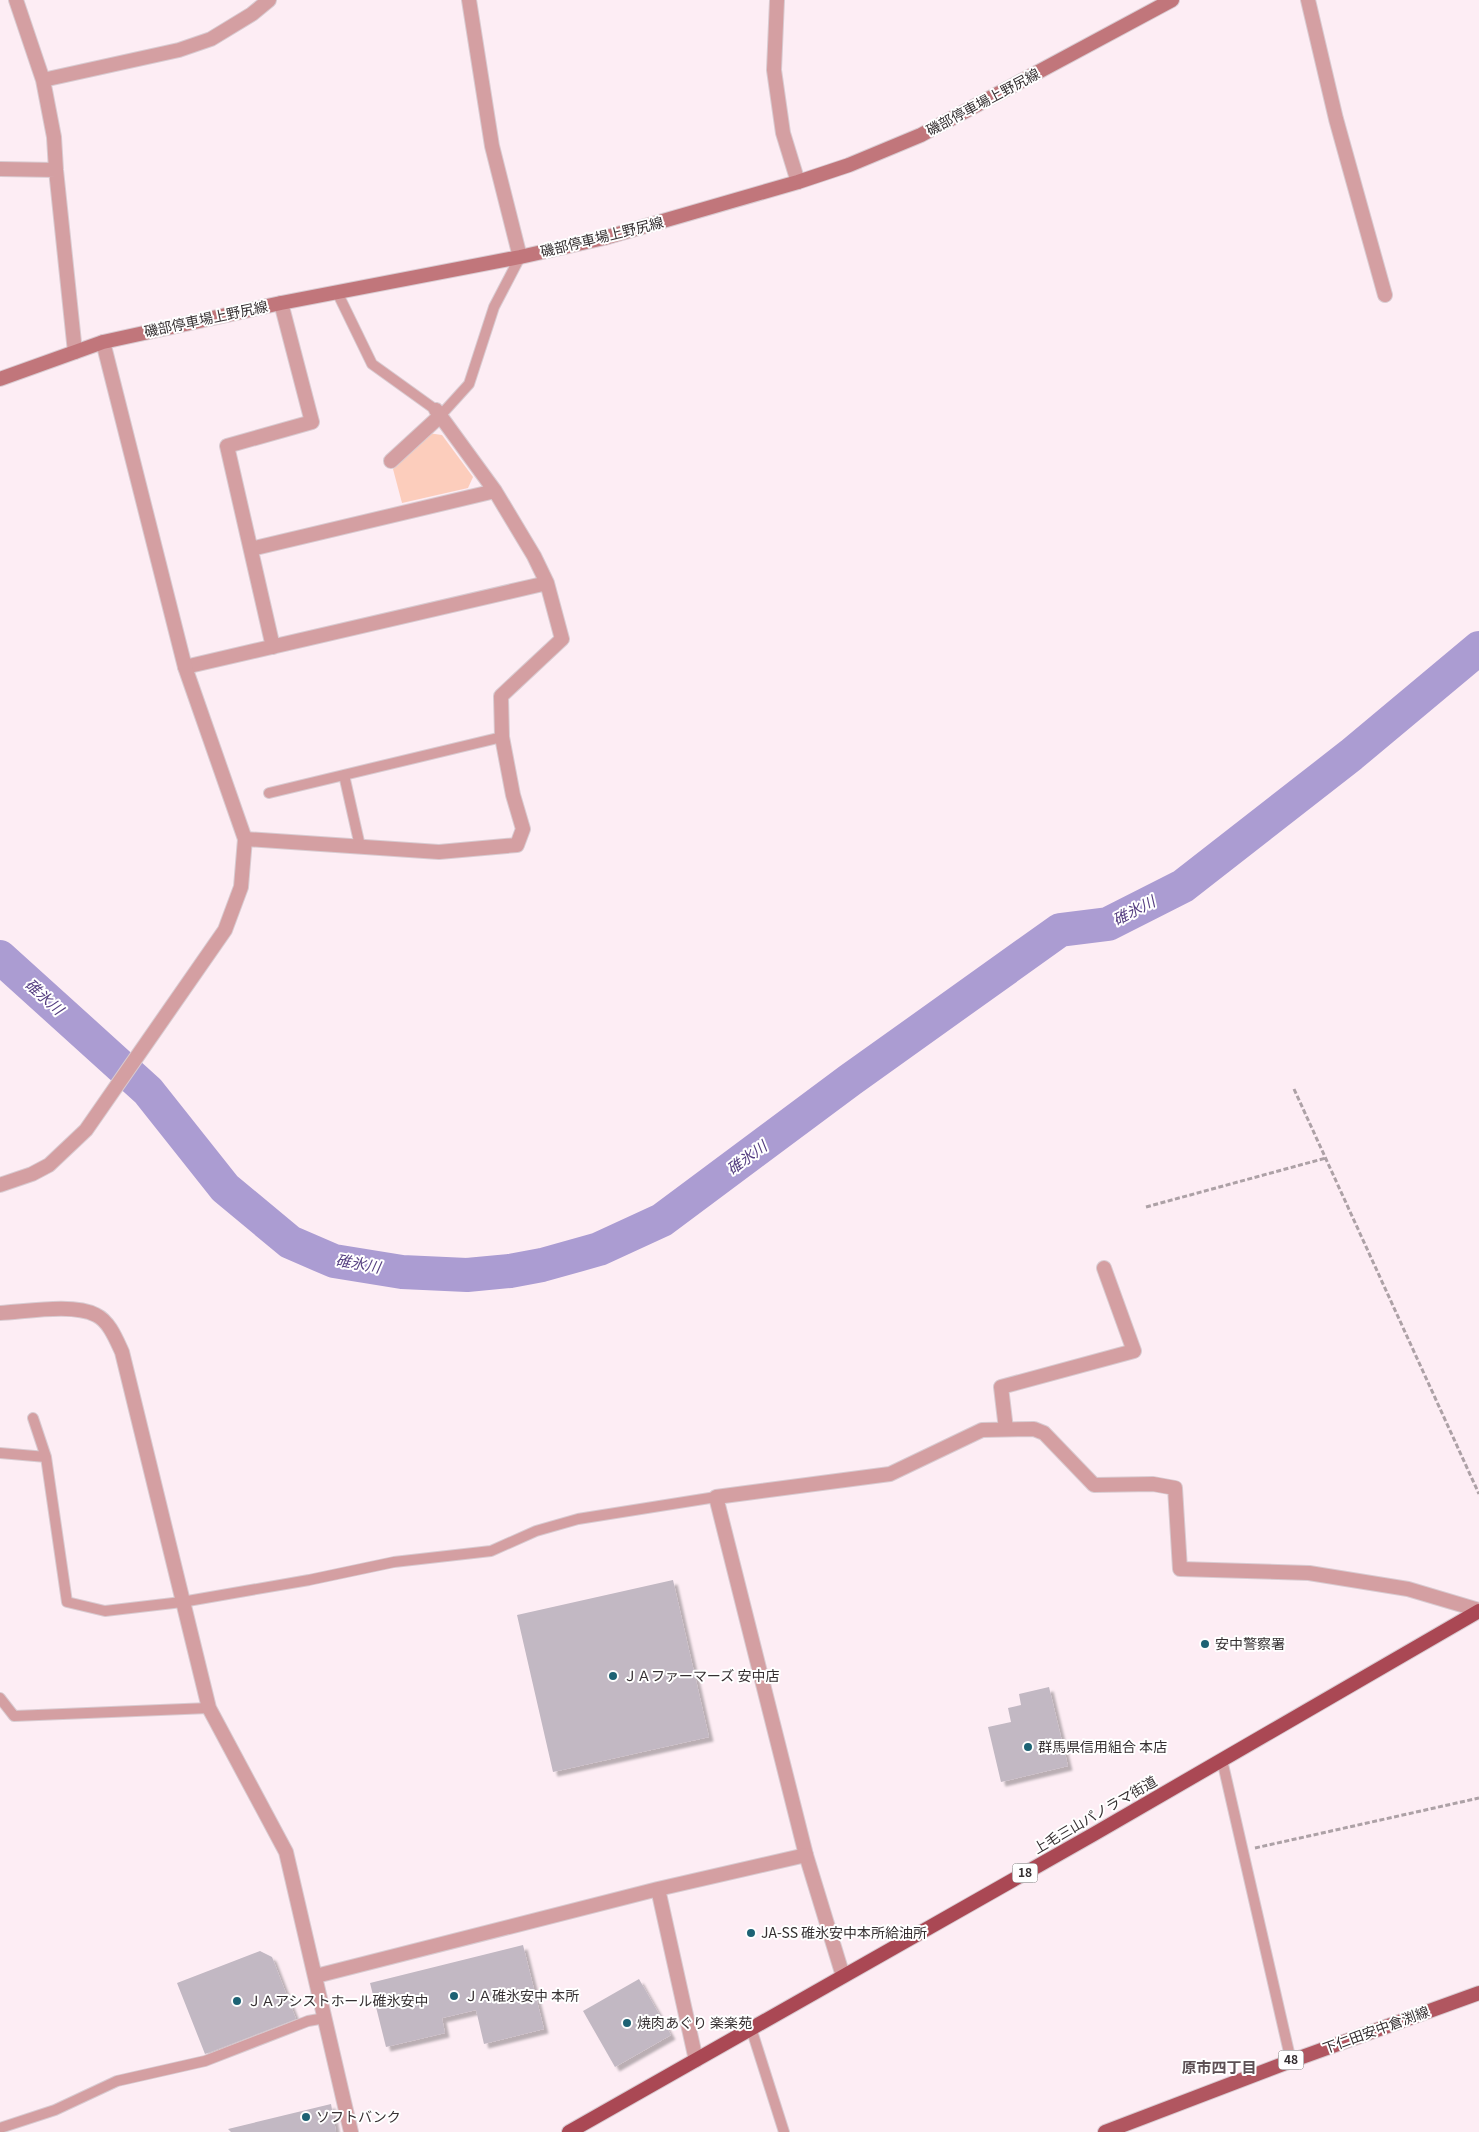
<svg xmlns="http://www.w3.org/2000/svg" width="1479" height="2132" viewBox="0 0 1479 2132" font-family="Georgia,'Noto Sans JP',serif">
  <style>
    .green { fill: #fccdbc }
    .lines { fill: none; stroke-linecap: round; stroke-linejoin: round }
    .river { stroke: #ab9cd2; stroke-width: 34 }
    .building { fill: #c2b8c3; filter: url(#shadow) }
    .service-casing { stroke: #d9cbd1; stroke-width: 12 }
    .minor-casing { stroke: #d9cbd1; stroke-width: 16 }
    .tertiary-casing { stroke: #d9cbd1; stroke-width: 16 }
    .secondary-casing { stroke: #d9cbd1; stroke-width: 16 }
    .primary-casing { stroke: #d9cbd1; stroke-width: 16 }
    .trunk-casing { stroke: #d9cbd1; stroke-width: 16 }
    .path { stroke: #ada1a6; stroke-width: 3; stroke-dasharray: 5 2.5; stroke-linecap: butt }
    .service { stroke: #d49fa2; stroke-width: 10 }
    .minor { stroke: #d49fa2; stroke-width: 14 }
    .tertiary { stroke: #d49fa2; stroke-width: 14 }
    .secondary { stroke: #c1767b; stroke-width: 14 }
    .primary { stroke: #b15660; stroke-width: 14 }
    .trunk { stroke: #aa4854; stroke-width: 14 }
    .poi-dot { fill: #1d6274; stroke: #fff; stroke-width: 2 }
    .labels { text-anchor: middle; stroke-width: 4; stroke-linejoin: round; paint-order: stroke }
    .shield { fill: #fff; stroke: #726d6f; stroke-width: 1 }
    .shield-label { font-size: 12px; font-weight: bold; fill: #352f31 }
    .street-label { font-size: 14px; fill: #352f31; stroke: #fff }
    .poi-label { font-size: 14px; fill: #352f31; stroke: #fff; text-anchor: start }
    .water-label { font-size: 15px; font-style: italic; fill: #553e81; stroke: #fff }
    .neighbourhood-label { font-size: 15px; font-weight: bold; fill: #5d5055; stroke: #fff }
  </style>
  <defs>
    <filter id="shadow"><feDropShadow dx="4.5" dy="4.5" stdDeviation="1" flood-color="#0004"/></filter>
  </defs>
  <rect width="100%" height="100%" fill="#fdedf4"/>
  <path class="green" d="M428,433L442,435L473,477L468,488L402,503L393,469Z"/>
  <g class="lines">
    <path class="river" d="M0,957L148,1091L225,1188L290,1242L334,1261L402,1272L467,1275L510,1271L542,1265L599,1249L662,1220L850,1080L1060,930L1108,924L1183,886L1351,755L1479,648"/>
  </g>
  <path class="building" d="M673,1580L709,1737L553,1772L517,1615Z
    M1049,1687L1068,1766L1001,1782L988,1727L1011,1722L1008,1708L1021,1705L1019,1694Z
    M523,1945L544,2029L484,2044L476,2010L442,2018L445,2033L386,2047L370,1983Z
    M260,1951L272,1957L296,2019L205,2054L177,1983Z
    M639,1979L671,2035L615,2067L583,2011Z
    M331,2104L336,2132H231L228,2129Z"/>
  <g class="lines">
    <g class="service-casing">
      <path id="service" d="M337,292L372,364L436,410
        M440,416L469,384L494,307L520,257
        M344,775L360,846
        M269,793L502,737
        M33,1418L46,1457L67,1602L105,1611L182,1602L309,1580L394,1562L491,1551L536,1531L578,1519L716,1497
        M0,1453L46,1457
        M0,1698L14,1716L209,1708
        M1222,1760L1291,2061
        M751,2028L784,2132
        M0,2128L55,2110L117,2081L205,2061L308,2021L325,2018"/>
    </g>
    <g class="minor-casing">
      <path id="minor" d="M16,0L43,80L54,137L56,170L75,352
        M469,0L492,146L520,257
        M777,0L774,70L783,133L798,182
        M1308,0L1336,119L1385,295
        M43,80L179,50L211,39L252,14L269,0
        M0,169L56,170
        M391,461L440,416
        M251,549L495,491
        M273,647L227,446L312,422L281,303
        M185,667L547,583
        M245,839L439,852L517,845L523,829L513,795L502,737L501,696L562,639L547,583L534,556L495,491L436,410
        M1006,1429L1001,1387L1134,1351L1104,1268
        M843,1976L806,1855L716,1497L890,1474L982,1430L1034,1429L1044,1433L1094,1485L1153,1484L1175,1488L1180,1569L1309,1573L1408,1589L1479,1610"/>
    </g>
    <g class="tertiary-casing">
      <path id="tertiary" d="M0,1185L32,1174L49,1165L86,1130L225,930L241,887L245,839L185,667L103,342
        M0,1313C25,1312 73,1303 96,1315C109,1321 116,1339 122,1352L209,1708L286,1852L351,2132
        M658,1889L696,2060
        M316,1976L658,1889L806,1855"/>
    </g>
    <g class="secondary-casing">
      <path id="secondary" d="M0,379L103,342L281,303L520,257L604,238L798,182L849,165L921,135L1172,0"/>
    </g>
    <g class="primary-casing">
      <path id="primary" d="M1105,2132L1291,2061L1479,1993"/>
    </g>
    <g class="trunk-casing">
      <path id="trunk" d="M569,2132L1094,1834L1479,1611"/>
    </g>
    <path class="path" d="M1294,1089L1479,1494
      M1146,1207L1326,1158
      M1255,1848L1479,1798"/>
    <use href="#service" class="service"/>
    <use href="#minor" class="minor"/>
    <use href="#tertiary" class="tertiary"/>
    <use href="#secondary" class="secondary"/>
    <use href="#primary" class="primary"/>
    <use href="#trunk" class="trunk"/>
  </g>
  <g class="poi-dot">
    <circle cx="1205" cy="1644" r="5"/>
    <circle cx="613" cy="1676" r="5"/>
    <circle cx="1028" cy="1747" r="5"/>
    <circle cx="751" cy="1933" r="5"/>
    <circle cx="454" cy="1996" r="5"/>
    <circle cx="237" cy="2001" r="5"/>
    <circle cx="627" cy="2023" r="5"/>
    <circle cx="306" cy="2117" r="5"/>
  </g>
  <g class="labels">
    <g class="shield">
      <rect x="1012.5" y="1863.5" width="25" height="19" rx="4"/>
      <rect x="1278.5" y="2050.5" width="25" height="19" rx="4"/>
    </g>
    <g class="shield-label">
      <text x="1025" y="1877">18</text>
      <text x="1291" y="2064">48</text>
    </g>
    <g class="street-label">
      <text transform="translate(983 102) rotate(-28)" y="5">磯部停車場上野尻線</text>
      <text transform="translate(602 237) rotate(-14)" y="5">磯部停車場上野尻線</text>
      <text transform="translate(206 319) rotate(-12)" y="5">磯部停車場上野尻線</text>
      <text transform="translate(1095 1815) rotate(-30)" y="5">上毛三山パノラマ街道</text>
      <text transform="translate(1376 2030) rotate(-20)" y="5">下仁田安中倉渕線</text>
    </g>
    <g class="poi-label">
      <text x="1215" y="1649">安中警察署</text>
      <text x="623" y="1681">ＪＡファーマーズ 安中店</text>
      <text x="1038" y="1752">群馬県信用組合 本店</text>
      <text x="761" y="1938">JA-SS 碓氷安中本所給油所</text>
      <text x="464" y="2001">ＪＡ碓氷安中 本所</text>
      <text x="247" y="2006">ＪＡアシストホール碓氷安中</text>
      <text x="637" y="2028">焼肉あぐり 楽楽苑</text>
      <text x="316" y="2122">ソフトバンク</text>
    </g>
    <g class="water-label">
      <text transform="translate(1134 911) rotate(-27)" y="5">碓氷川</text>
      <text transform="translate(44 997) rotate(42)" y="5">碓氷川</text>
      <text transform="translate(747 1158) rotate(-36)" y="5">碓氷川</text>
      <text transform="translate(358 1264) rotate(10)" y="5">碓氷川</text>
    </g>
    <g class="neighbourhood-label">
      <text x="1219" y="2073">原市四丁目</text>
    </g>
  </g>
</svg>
